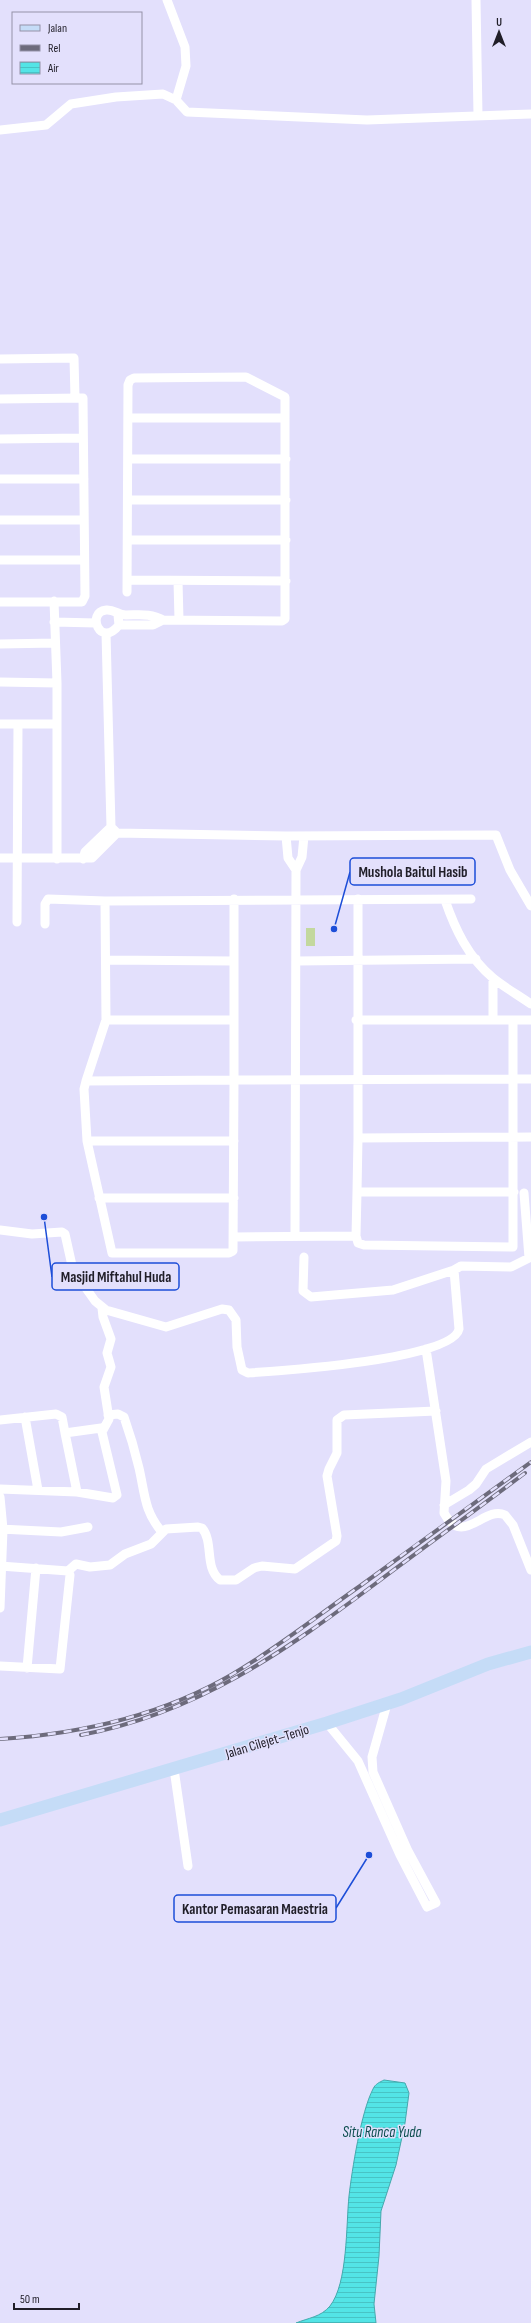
<svg xmlns="http://www.w3.org/2000/svg" width="531" height="2323" viewBox="0 0 531 2323" font-family="'Sofia Sans Condensed',sans-serif">
  <style>
    .pitch { fill: #c3d89e }
    .water { fill: url(#water-rules); stroke: #44a9ad }
    .lines { fill: none; stroke-linecap: round; stroke-linejoin: round }
    .street { stroke: #fff; stroke-width: 9 }
    .secondary { stroke: #c5dcf7; stroke-width: 13 }
    .rail-casing { stroke: #6d6b7c; stroke-width: 4 }
    .rail { stroke: #e3e0fc; stroke-width: 2.5; stroke-dasharray: 8; stroke-linecap: butt }
    .labels { text-anchor: middle; stroke-width: 3; stroke-linejoin: round; paint-order: stroke }
    .street-label { font-size: 14px; fill: #201e28; stroke: #e3e0fc }
    .water-label { font-size: 15px; font-style: italic; fill: #0d4e4f; stroke: #e3e0fc }
    .leader { fill: none; stroke: #1d4ed8; stroke-width: 1.5 }
    .callout-dot { fill: #1d4ed8; stroke: #e3e0fc; stroke-width: 1.5 }
    .callout { fill: #e3e0fc; stroke: #1d4ed8; stroke-width: 1.5 }
    .callout-label { font-size: 15px; text-anchor: middle; font-weight: bold; fill: #201e28 }
  </style>
  <defs>
    <pattern id="water-rules" width="6" height="5" patternUnits="userSpaceOnUse"><rect width="6" height="5" fill="#53e4e6"/><path d="M0 2.5h6" fill="none" stroke="#48c3c5"/></pattern>
  </defs>
  <rect width="100%" height="100%" fill="#e3e0fc"/>
  <path class="pitch" d="M306,928H315V946H306Z"/>
  <path class="water" d="M384,2080L405,2083L409,2093L405,2123L396,2165L381,2211L379,2256L374,2304L376,2323H296C308,2318 321,2317 330,2306C348,2283 346,2225 349,2196C352,2170 361,2112 373,2089C375,2084 380,2082 384,2080Z"/>
  <g class="lines">
    <path class="street" d="M167,0L185,47L186,66L176,100
      M476,0L478,115
      M0,130L46,125L71,104L116,97L163,94L176,100L187,112L367,120L531,114
      M0,359L74,358L75,398
      M0,399L83,398L85,596L82,602H0
      M128,418H285
      M0,439L83,438
      M128,459H286
      M0,479H84
      M128,500H286
      M0,520H84
      M128,540H286
      M0,560H84
      M128,580L286,581
      M178,581L179,620
      M118,615L119,625C100,649 86,612 106,610C114,609 118,615 126,615C139,615 151,613 163,620L282,621L285,619V397L246,377L134,378L130,380L128,385L127,592
      M54,622L96,623
      M119,625H153L163,620
      M0,644L55,643
      M0,682L57,683L54,601
      M57,683V859
      M0,724H57
      M111,827L117,833L286,836L496,835L510,870L531,906
      M286,836L288,858L296,870
      M0,858H92L117,833
      M83,859L85,852L111,827L106,633
      M234,899V1080L531,1079
      M358,899V1138L531,1137
      M445,900C455,929 468,957 493,978C504,987 518,995 531,1004
      M17,922L18,724
      M45,924V904L48,899L105,901L471,899
      M106,960L233,961
      M297,961L476,959
      M493,978V1019
      M106,1020H233
      M356,1020H531
      M86,1081L234,1080L233,1251L229,1253H112L87,1141L84,1089L86,1081L106,1020L105,901
      M358,1138L357,1192H514
      M87,1141H234
      M99,1198H234
      M0,1230L32,1234L62,1232L65,1234L73,1270L95,1301L106,1310L166,1327L222,1309L229,1310L236,1320L237,1347L242,1370L248,1373C278,1371 453,1360 459,1329L454,1270L461,1266L511,1267L529,1258L524,1193
      M295,1236L296,870L302,857L304,836
      M356,1236L358,1243L364,1245L513,1247V1020
      M234,1237L356,1236L357,1192
      M304,1257L303,1291L311,1297L393,1290L454,1270
      M102,1308L103,1317L111,1339L107,1353L111,1367L104,1387L109,1419L103,1430
      M426,1349L446,1481L444,1513C463,1548 484,1505 505,1515L513,1525L531,1570
      M108,1415L118,1414L124,1417C130,1434 135,1451 139,1468C145,1494 144,1511 162,1532
      M25,1417L38,1490
      M0,1420L56,1414L62,1417L65,1433L101,1428L117,1495L113,1498L77,1492L0,1489
      M65,1433L77,1492
      M0,1497L3,1529L0,1608
      M444,1505L469,1490L476,1484L486,1469L531,1442
      M0,1529L61,1532L88,1527
      M0,1566L68,1571L70,1575L60,1669L0,1666
      M68,1571L76,1564L90,1567L110,1565L125,1554L151,1544L166,1529L198,1527L202,1528C214,1542 204,1568 220,1580H236L254,1568L262,1566L295,1569L336,1541L337,1536L327,1476L329,1469L337,1453V1420L344,1415L436,1411
      M27,1668L36,1568
      M327,1723L358,1761L400,1855L427,1907L436,1903L408,1851L373,1772L372,1757L387,1704
      M174,1769L188,1866"/>
    <path class="secondary" d="M0,1820L327,1723L401,1699L488,1664L531,1652"/>
    <g class="rail-casing">
      <path id="rail" d="M81,1735C198,1713 285,1651 379,1581C427,1545 476,1510 525,1473
        M0,1739C80,1734 162,1715 231,1675C276,1649 317,1616 360,1586C417,1544 474,1503 531,1462"/>
    </g>
    <use href="#rail" class="rail"/>
  </g>
  <g class="labels">
    <g class="street-label">
      <text transform="translate(267 1741) rotate(-17)" y="5">Jalan Cilejet–Tenjo</text>
    </g>
    <g class="water-label">
      <text x="382" y="2137">Situ Ranca Yuda</text>
    </g>
  </g>
  <path class="leader" d="M334 929L350 872M44 1217L52 1277M369 1855L336 1908"/>
  <g class="callout-dot">
    <circle cx="334" cy="929" r="4"/>
    <circle cx="44" cy="1217" r="4"/>
    <circle cx="369" cy="1855" r="4"/>
  </g>
  <g class="callout">
    <rect x="350" y="858" width="125" height="27" rx="4"/>
    <rect x="52" y="1263" width="127" height="27" rx="4"/>
    <rect x="174" y="1895" width="162" height="27" rx="4"/>
  </g>
  <g class="callout-label">
    <text x="413" y="877">Mushola Baitul Hasib</text>
    <text x="116" y="1282">Masjid Miftahul Huda</text>
    <text x="255" y="1914">Kantor Pemasaran Maestria</text>
  </g>
  <rect x="12" y="12" width="130" height="72" fill="#e3e0fc" stroke="#9592a7"/>
  <rect x="20" y="25" width="20" height="6" fill="#c5dcf7" stroke="#9592a7"/>
  <text x="48" y="32" font-size="12" fill="#201e28">Jalan</text>
  <rect x="20" y="45" width="20" height="6" fill="#6d6b7c" stroke="#9592a7"/>
  <text x="48" y="52" font-size="12" fill="#201e28">Rel</text>
  <rect x="20" y="62" width="20" height="12" fill="url(#water-rules)" stroke="#9592a7"/>
  <text x="48" y="72" font-size="12" fill="#201e28">Air</text>
  <g transform="translate(499 32)" stroke="#e3e0fc" stroke-width="3" paint-order="stroke">
  <path d="M0-3L7 15L0 10L-7 15Z" fill="#201e28"/>
  <text y="-6" font-size="11" font-weight="bold" text-anchor="middle" fill="#201e28">U</text>
  </g>
  <path d="M14 2303v6h65v-6" fill="none" stroke="#201e28" stroke-width="2"/>
  <text x="20" y="2303" font-size="12" fill="#201e28" stroke="#e3e0fc" stroke-width="3" paint-order="stroke">50 m</text>
</svg>
